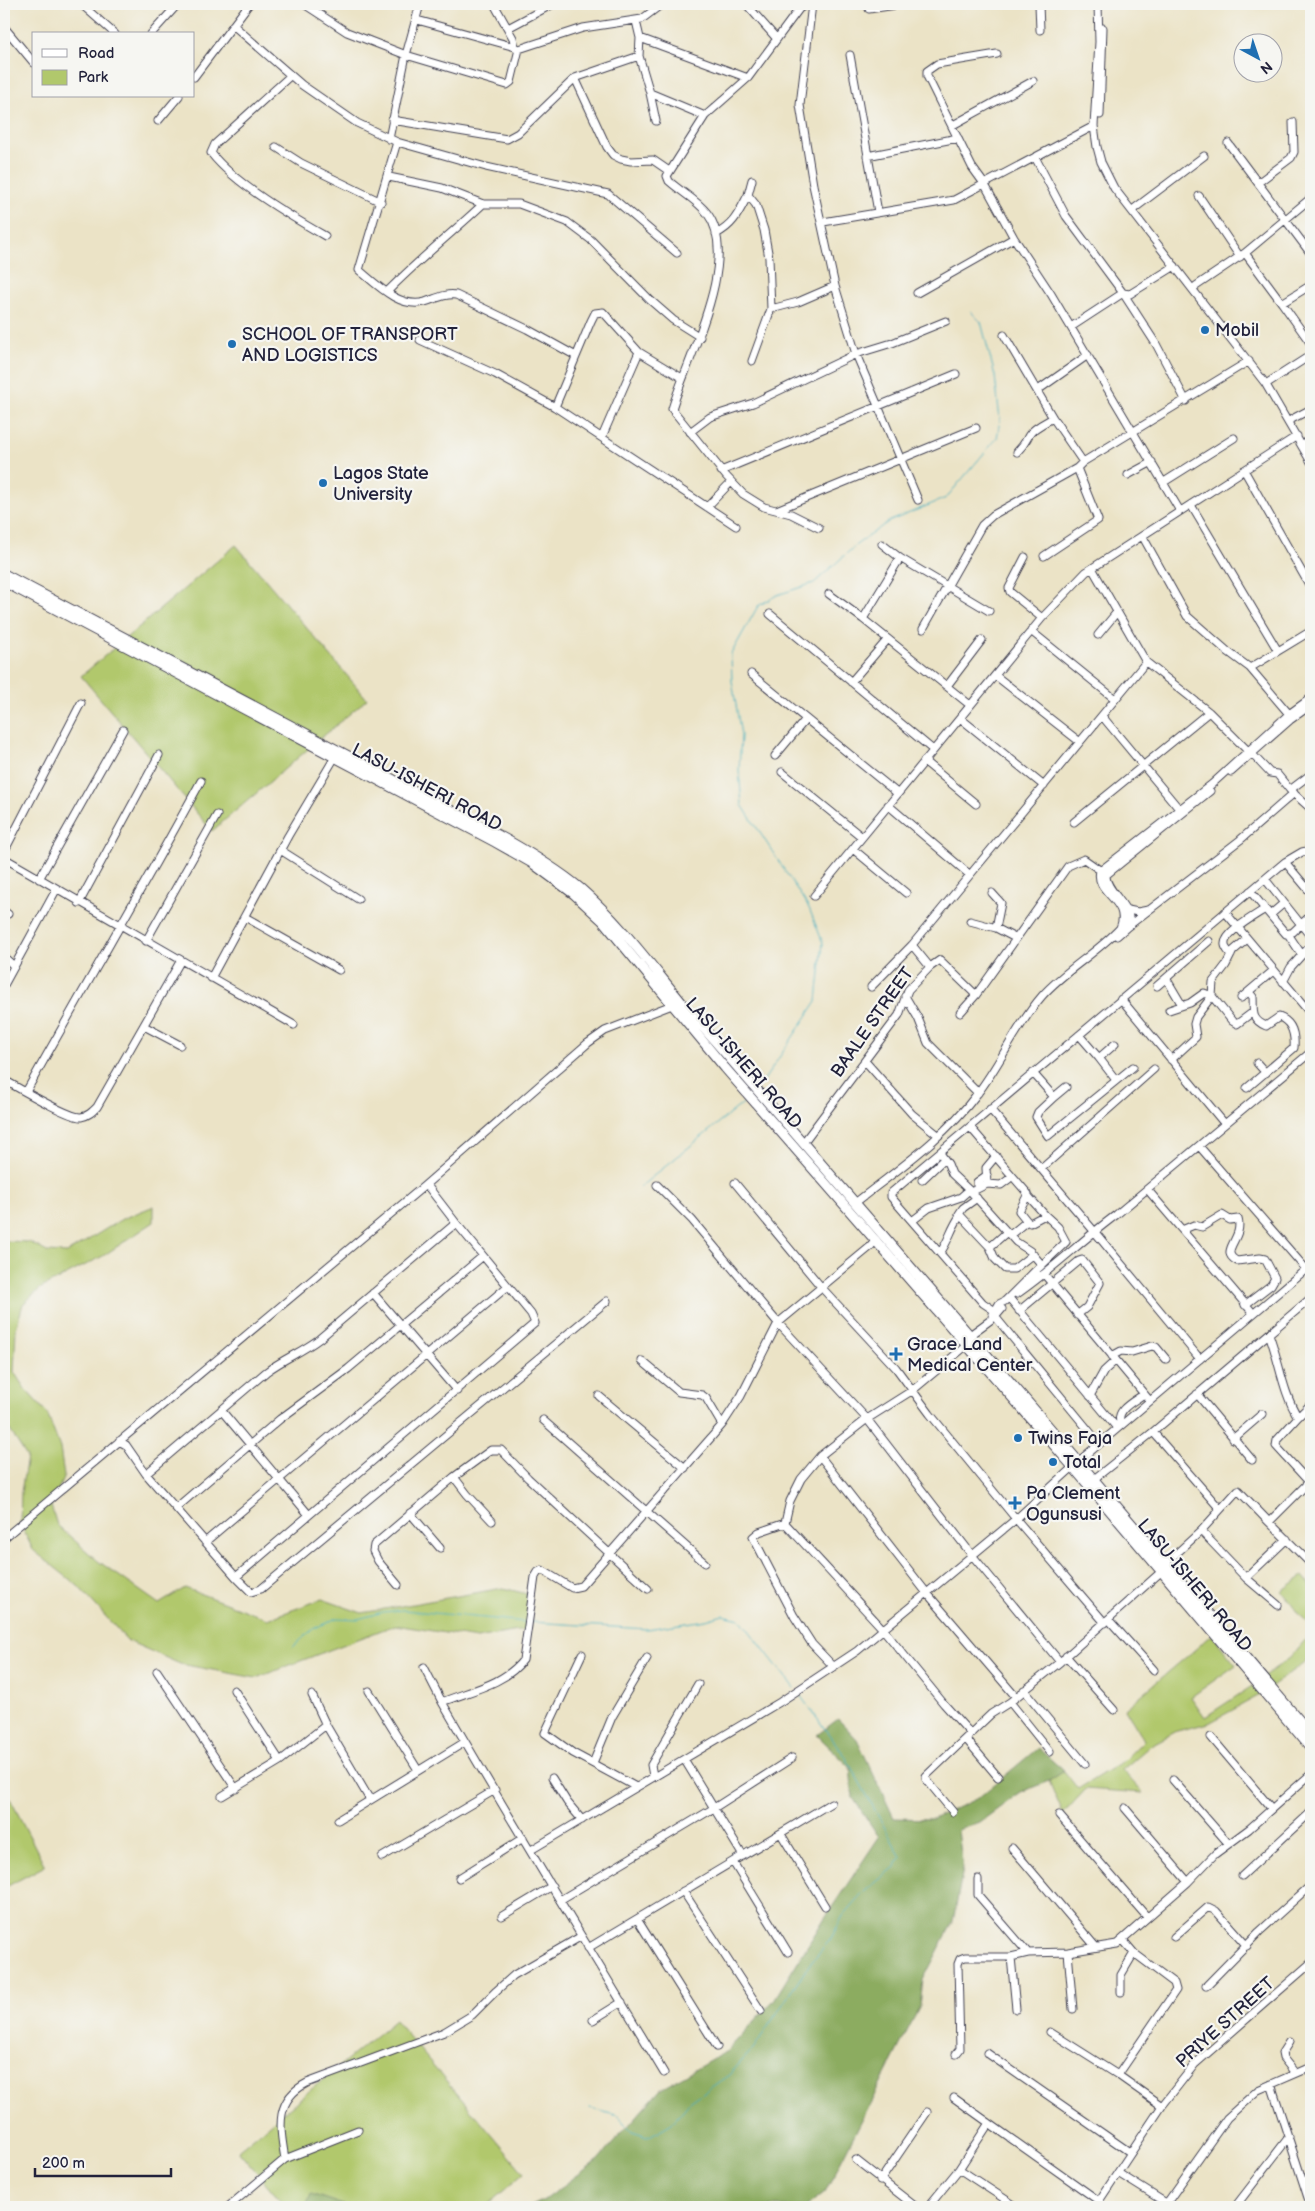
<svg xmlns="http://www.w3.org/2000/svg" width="1315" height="2211" viewBox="0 0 1315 2211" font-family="'Balsamiq Sans',sans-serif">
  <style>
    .green { fill: #b1c86c; stroke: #6a7554 }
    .forest { fill: #8cac60; stroke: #57674e }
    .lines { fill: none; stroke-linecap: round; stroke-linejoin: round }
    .stream { stroke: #3facbe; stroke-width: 1 }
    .minor-casing { stroke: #403f50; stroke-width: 9 }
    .major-casing { stroke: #403f50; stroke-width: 11 }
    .minor { stroke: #fff; stroke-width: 7 }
    .major { stroke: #fff; stroke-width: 9 }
    .poi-dot { fill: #1f6fb2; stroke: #f6f6f2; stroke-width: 2 }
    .labels { text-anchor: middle; stroke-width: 4.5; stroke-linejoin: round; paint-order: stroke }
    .poi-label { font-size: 18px; fill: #22223b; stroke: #f6f6f2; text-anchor: start }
    .street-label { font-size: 18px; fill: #22223b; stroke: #f6f6f2 }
  </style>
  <rect width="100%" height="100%" fill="#f6f6f2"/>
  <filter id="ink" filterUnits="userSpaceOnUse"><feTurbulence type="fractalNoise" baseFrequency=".02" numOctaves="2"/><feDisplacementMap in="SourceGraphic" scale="10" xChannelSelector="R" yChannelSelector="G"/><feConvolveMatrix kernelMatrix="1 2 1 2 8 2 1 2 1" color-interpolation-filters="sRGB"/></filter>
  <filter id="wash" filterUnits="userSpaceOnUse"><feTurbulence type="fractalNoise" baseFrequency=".0096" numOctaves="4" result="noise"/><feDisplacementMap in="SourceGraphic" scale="20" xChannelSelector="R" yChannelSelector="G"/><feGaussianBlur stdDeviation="1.12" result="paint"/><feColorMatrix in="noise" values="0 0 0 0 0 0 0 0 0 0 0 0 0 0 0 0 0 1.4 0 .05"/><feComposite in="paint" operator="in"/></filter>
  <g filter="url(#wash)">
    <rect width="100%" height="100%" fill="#ebe3c6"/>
    <path class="green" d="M236,545L367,699L212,831L81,676Z
      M154,1206V1222L103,1256L41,1288L23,1304L16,1329L14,1372L25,1389L47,1413L60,1448L64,1476L51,1506L57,1525L98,1561L159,1604L185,1588L268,1619L322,1599L362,1613L503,1588L531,1595L530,1629L477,1638L395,1625L256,1678L180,1664L128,1641L78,1586L33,1550L20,1523L21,1492L27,1457L4,1421V1282L6,1278C2,1269 1,1249 6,1241L29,1242L47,1252L67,1253L122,1219Z
      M1303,1576L1311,1586V1629L1282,1591Z
      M1311,1633V1657L1264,1692L1255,1682L1290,1658Z
      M1212,1635L1236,1665L1191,1697L1205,1717L1252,1686L1260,1695L1209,1723L1177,1731L1151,1745L1122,1770L1143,1793L1086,1789L1063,1814L1049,1781L1064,1771L1078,1789L1123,1761L1144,1740L1125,1709Z
      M4,1787L45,1866L4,1888Z
      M395,2020L524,2173L485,2207H286L238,2150Z"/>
    <path class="forest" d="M838,1719L857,1739L894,1818L933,1819L978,1798L1038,1748L1064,1771L1049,1781L1021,1792L980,1822L958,1830L963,1869L953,1922L923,1980L920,2006L825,2192L806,2207H530L544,2200L598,2160L661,2089L727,2051L774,2000L824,1919L879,1837L853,1798L850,1767L817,1735Z
      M311,2194L349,2207H306Z"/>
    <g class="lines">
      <path class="stream" d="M760,1086L817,1001L823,943L809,908L742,805L739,770L741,735L732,681L731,654L758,606L777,595L814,583L856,545L888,522L946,498L997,438L1000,420L995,376L981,322L971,312
        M640,1187L747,1100
        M531,1622L647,1629L706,1620L723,1615L740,1619L794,1688
        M293,1647L313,1629L337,1618L358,1619L383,1612L403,1610L525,1622
        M590,2108L618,2116L632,2132L648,2137L672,2123L691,2101L729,2075L753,2049L811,1962L830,1940L843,1916L865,1891L895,1867L901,1857L845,1756L799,1694"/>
    </g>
  </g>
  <g filter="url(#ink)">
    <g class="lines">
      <g class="minor-casing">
        <path id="minor" d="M81,4L115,34
          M304,4L347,32L406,55L507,85L511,82L519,49L515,47L513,38L494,4
          M746,4L777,39
          M806,4L799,9L748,78L705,116L667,176L669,181C681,192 697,200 707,213C742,258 686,361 672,409L726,476L743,494L764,507L791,514L819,528
          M812,4L800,105L813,185L835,286L856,354L918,500
          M1039,4L1040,30
          M1098,4L1099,42L1094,126L1097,147L1101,162L1114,188L1265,383L1311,462
          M869,9L903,4
          M417,20L515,47
          M636,21L640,38L639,56L650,93L705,116
          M233,25L302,85L357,123L397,142L486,167L608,194L677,253
          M4,27L34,63
          M508,28L553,4
          M151,34L178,4
          M640,38L748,78
          M519,49L583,28L642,19L662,4
          M997,54L937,64L927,71V76L972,167L985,185L1014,238L1051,294L1180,511
          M850,55L878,212
          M290,76L215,144L211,153C235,184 290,216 325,236
          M194,77L249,4
          M575,78L607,147L613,155L621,159L631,161L653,160L669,171
          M650,93L656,121
          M1100,115L1103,28
          M392,120L507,139L518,133L575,78L639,56
          M158,121L179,96
          M953,125L1033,81
          M389,139L406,55L420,4
          M397,142L359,270C377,285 400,309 425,302C435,299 446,293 456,295L527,329L576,356
          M1228,143L1311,254
          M276,147L301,163L381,202
          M867,156L958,138
          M1035,157L1066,216L1123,293L1156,344L1186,401
          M389,177L442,188L483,204H519L567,222L591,240L650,300L673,320L700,337
          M1259,182L1291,158L1294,152L1293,122
          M1199,196L1240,257
          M1135,208L1204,156
          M823,222L954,200L1094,126
          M716,234C734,225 739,212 748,195
          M1245,253L1282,303L1311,285
          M1196,286L1245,253L1311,198
          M387,292C417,261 451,234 483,204
          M917,293L1014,238
          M1282,303L1311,344
          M771,309L798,302L835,286
          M1071,327L1123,293L1130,294L1175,266
          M1004,335L1053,418L1083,462
          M420,340L495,374L555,407L736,526
          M752,361L771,309L769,258L764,230L756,205L748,195L752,180
          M1269,382L1311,355
          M1038,390L1088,355
          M555,407L591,321L595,313L603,312L639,352L682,378
          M1292,419L1311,409
          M690,432L710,417L753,403L856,354L892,343L946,321
          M602,437L639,352
          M1306,443L1311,442
          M1017,452C1024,445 1024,444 1029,435C1033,428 1046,422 1053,418
          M1244,470L1311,588
          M721,471L956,374
          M1128,475L1152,462
          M1164,482L1234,438
          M1191,505L1278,651
          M707,507L731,482
          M779,509L976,428
          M1143,537L1187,616L1227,651L1250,668L1289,714
          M882,544L900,558
          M1044,556L1098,520L1077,468
          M1025,557L1009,588L1010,592L1042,618
          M1092,568L1146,662L1209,712L1248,751
          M829,594L863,619L970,705
          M770,614L933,750
          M863,619L900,558L989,611
          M923,629L982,525L993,515L1077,468L1083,462L1249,361
          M1031,631L1115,699
          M1098,635L1117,612
          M1250,668L1311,631
          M4,670L6,666
          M751,674L897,793
          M996,676L1080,742
          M851,682L888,639
          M947,686L982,640
          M1102,716L1180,810
          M960,718L1044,786
          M1252,754L1270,773L1277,774L1290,790L1311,809
          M775,756L806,719
          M924,761L976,804
          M782,772L862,837
          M1231,772L1290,720L1311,705
          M1290,790L1311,774
          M888,805L970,875
          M1074,822L1209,712
          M853,849L906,893
          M282,851L358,899
          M4,852L81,703
          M4,858L294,1025
          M1285,862L1311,893
          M39,879L123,730
          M1265,879L1284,903L1270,915
          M1250,891L1286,934L1293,932L1311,915
          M992,893L1001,903L996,928L1015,938
          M814,896L1042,618L1086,572L1297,436
          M79,903L159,755
          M1284,903L1311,937
          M1128,910L1138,912L1148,910
          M4,911L8,914
          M1225,912L1311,1014
          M245,917L339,970
          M970,921L996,928
          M1127,927L1240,840L1294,793
          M1288,934L1302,955
          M1117,936L1126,928L1129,917C1125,902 1105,888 1106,875L1210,791
          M146,941L217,815
          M912,945L930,967
          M1231,955C1229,952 1225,948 1225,945C1223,933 1256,915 1265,909
          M4,957L14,966
          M211,978L288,836L335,757
          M1166,978L1182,1005
          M1283,982L1291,967L1311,945
          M4,985L56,890
          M1157,986L1209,941
          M871,987L912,945L1146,662
          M905,996L918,1018L928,1043L978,1093
          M1241,998L1273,971
          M1121,999L1224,1123
          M1169,1010L1190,1003L1204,993L1212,996L1232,1021L1237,1024L1253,1012
          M960,1013L976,995L1068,866L1084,859L1104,873
          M144,1026L180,1045
          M1079,1035L1099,1058L1115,1044
          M1099,1058L1116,1080
          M1171,1060L1196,1037L1194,1024L1196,1017L1212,996L1213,982L1226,965L1233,951L1247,939
          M865,1061L912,1114L938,1135
          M1257,1063L1266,1073
          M1033,1073L1054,1097L1066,1087
          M4,1080C17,1087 69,1118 81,1117C88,1116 92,1112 97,1107L181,960
          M1247,1088L1294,1048C1295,1035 1293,1022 1279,1017L1266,1026C1250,1019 1254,1011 1253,997L1249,992
          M26,1092C84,988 144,886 201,781
          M1054,1097L1038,1112L1036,1117L1048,1136L1133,1067
          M990,1109L1094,1231L1200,1359
          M970,1127L1028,1194L1019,1211L1027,1221L1010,1235
          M803,1143L899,1015L908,990L930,967L940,960L976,995
          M1199,1146L1306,1269
          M940,1153L948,1164L952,1174L971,1192L1016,1242L1030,1251L1042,1265L1034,1272L1037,1274
          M1041,1169L1154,1069
          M922,1180L944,1159
          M735,1183L822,1288L896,1368L930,1414L1016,1519L1105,1623
          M987,1184L1001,1185L1009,1179
          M657,1185L692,1220L778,1323L867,1419L972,1555L1060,1662
          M977,1189V1182L987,1175
          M1147,1189L1253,1313
          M971,1192L987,1184L986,1168L996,1156
          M1029,1197L1045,1215
          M977,1198L963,1208L959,1214L990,1247L995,1259L1005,1269H1014L1033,1254
          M855,1203C897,1170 945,1137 977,1094C1001,1063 1016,1026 1042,996C1065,970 1097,953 1120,928C1132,901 1094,893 1100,871L1212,784L1289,714L1311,698
          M912,1221L929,1208L961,1197L969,1190
          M1027,1221L1030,1223L1045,1215L1058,1227L1066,1242L1042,1265
          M1182,1230L1194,1225L1202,1227L1222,1215L1230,1220L1238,1219C1244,1239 1218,1251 1237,1261L1260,1258L1265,1259L1275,1278L1271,1285L1245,1305
          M990,1247L1007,1232
          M940,1253C949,1241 951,1228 960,1216
          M1034,1272L1005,1301L999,1304L995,1311L983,1303L891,1197V1193L1285,862L1302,852L1311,850
          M1044,1274L1150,1401
          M373,1293L457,1391
          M1017,1294C1052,1270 1082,1240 1116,1215L1311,1052
          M1010,1299L1117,1428
          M1019,1311L1079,1261L1082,1260L1100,1283L1087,1307L1077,1315
          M993,1314L1099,1443
          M970,1335L996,1316L1002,1309
          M967,1345L913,1390L867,1419L820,1456L801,1479L790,1501L785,1523L882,1628L944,1704L971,1734
          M1112,1356L1121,1351L1132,1352L1152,1346L1156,1347L1166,1359
          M642,1361L679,1392L702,1395L706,1398L722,1425
          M1197,1394L1252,1460
          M599,1396L685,1468
          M1090,1396L1104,1371L1116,1360
          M221,1410L309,1515
          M1298,1417L1311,1404
          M543,1420L705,1563
          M1121,1425C1114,1410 1133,1402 1144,1394
          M1153,1432L1220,1509
          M1233,1439L1262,1414
          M119,1441L126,1445L146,1474L236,1577L262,1555L535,1323L531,1314L456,1223L429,1188L424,1186
          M820,1456L926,1592L1016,1697
          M1079,1461L1311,1265
          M146,1474L266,1372C283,1359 302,1352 319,1339L456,1223
          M454,1477L467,1494L492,1521
          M1094,1479L1153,1432L1311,1298
          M176,1508L280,1419L348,1369L483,1256
          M410,1513L440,1548
          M1269,1522L1311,1564
          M785,1523L759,1532L753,1537L794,1616L812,1644L834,1667
          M1201,1531L1246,1578L1278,1605
          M4,1538L424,1186L588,1043L605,1031L672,1005
          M205,1542L508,1286
          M1166,1563L1201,1531L1238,1490L1269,1522L1309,1482L1276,1446L1277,1440L1298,1417C1283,1394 1279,1360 1269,1334
          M236,1577L251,1592L261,1589L607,1301
          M1246,1578L1287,1539
          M398,1585L378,1561L373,1551L374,1545L454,1477L491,1450H501L528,1478L648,1589
          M1109,1620L1154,1670
          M582,1654L545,1733L573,1753L636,1787
          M1066,1656L1114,1710
          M424,1667L442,1702
          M157,1671L236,1789
          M234,1690L280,1761
          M1024,1690L1085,1764
          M369,1691L418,1770
          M312,1695L326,1725L370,1800
          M1010,1702L1050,1752
          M1211,1737L1271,1808
          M966,1739L998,1777
          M684,1759L743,1856
          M593,1763L612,1717L647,1658
          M653,1776L651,1765L698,1684
          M552,1778L567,1802L582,1820
          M1173,1780L1228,1843
          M222,1796L280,1761L326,1725
          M1125,1808L1188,1882
          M953,1812L926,1779V1776L991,1714L1010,1702L1060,1662L1162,1571
          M1059,1815L1147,1917
          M338,1820L465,1742
          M781,1834L825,1906
          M1012,1848L1095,1946
          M531,1850L780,1702L857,1651L1016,1519L1073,1467
          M382,1857L495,1790
          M733,1862L788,1952
          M1242,1876L1311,1812
          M459,1878L523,1838
          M978,1879V1895L1028,1953
          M683,1891L761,2011
          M560,1900L714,1808L792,1758
          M502,1916L552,1886
          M637,1919L717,2047
          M1174,1937L1208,1907L1216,1911L1247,1946
          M588,1948L831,1803
          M1068,1952L1073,2009
          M1011,1957L1016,2009
          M1206,1986L1259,1932L1311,1885
          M1121,1992V1975L1134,1953
          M593,2020L622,2002
          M1050,2032L1118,2075L1162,2106
          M1289,2042L1282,2053L1283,2058L1295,2073
          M987,2053L1131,2153
          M956,2054L960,2049L958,1964L960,1959L965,1957H1011L1028,1953L1068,1952L1117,1944L1188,1882L1215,1854L1249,1829L1311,1774
          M664,2073C590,1949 514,1827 442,1702C469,1691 505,1684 523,1660L535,1577L538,1572L542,1570L572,1588L581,1586L722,1425L741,1396L778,1323L870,1247L876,1240
          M1118,2075L1176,1990L1174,1983L1134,1953L1123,1940
          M1271,2084L1311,2207
          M954,2098L989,2123
          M285,2159C280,2128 274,2100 307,2083L444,2032L472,2015L496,1991L514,1975L580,1937
          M856,2160L916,2207
          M959,2169L1017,2207
          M1118,2173L1166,2203
          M880,2181L927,2112
          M228,2207L285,2159L358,2130
          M928,2207L959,2169L989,2123L1099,2201
          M1095,2207L1162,2106L1195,2064L1311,1963
          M1164,2207L1227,2118L1258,2090L1311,2067
          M1235,2207L1289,2137"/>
      </g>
      <g class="major-casing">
        <path id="major" d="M4,574L498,835C527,851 556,868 581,889C621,924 653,968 687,1009L1038,1414L1311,1734
          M4,582L495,842L532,863L574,894L603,921L725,1068L1073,1467L1311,1748"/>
      </g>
      <use href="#minor" class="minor"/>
      <use href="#major" class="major"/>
    </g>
  </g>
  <g class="poi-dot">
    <circle cx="1205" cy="330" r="5"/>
    <circle cx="232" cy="344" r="5"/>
    <circle cx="323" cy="483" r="5"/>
    <path d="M893.5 1346.5h5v5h5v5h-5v5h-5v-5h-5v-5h5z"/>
    <circle cx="1018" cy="1438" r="5"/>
    <circle cx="1053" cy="1462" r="5"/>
    <path d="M1012.5 1495.5h5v5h5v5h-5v5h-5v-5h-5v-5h5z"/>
  </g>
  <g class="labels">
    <g class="poi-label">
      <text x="1215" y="336">Mobil</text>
      <text x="242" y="340">SCHOOL OF TRANSPORT<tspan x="242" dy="21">AND LOGISTICS</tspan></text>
      <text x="333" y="479">Lagos State<tspan x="333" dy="21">University</tspan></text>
      <text x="907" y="1350">Grace Land<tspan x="907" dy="21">Medical Center</tspan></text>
      <text x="1028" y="1444">Twins Faja</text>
      <text x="1063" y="1468">Total</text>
      <text x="1026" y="1499">Pa Clement<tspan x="1026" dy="21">Ogunsusi</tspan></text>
    </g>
    <g class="street-label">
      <text transform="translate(427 787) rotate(28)" y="6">LASU-ISHERI ROAD</text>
      <text transform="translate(872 1022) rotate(-55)" y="6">BAALE STREET</text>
      <text transform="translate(744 1063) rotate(49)" y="6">LASU-ISHERI ROAD</text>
      <text transform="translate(1195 1585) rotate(50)" y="6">LASU-ISHERI ROAD</text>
      <text transform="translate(1225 2022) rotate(-42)" y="6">PRIYE STREET</text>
    </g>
  </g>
  <rect width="1315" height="2211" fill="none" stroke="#f6f6f2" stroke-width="20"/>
  <rect x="32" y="32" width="162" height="65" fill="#f6f6f2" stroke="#a1a1a9"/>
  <rect x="42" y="49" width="25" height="8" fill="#ffffff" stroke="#a1a1a9"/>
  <text x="78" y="58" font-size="15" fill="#22223b">Road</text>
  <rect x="42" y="70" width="25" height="15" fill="#b1c86c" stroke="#a1a1a9"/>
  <text x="78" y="82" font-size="15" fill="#22223b">Park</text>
  <g transform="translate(1258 58) rotate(140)"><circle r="24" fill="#f6f6f2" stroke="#a1a1a9"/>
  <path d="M0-4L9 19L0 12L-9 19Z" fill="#1f6fb2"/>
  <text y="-8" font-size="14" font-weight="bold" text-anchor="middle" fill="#22223b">N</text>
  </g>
  <path d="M35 2168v8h136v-8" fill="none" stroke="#22223b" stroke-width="2.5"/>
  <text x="42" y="2168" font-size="15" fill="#22223b" stroke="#f6f6f2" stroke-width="4" paint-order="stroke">200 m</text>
</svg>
